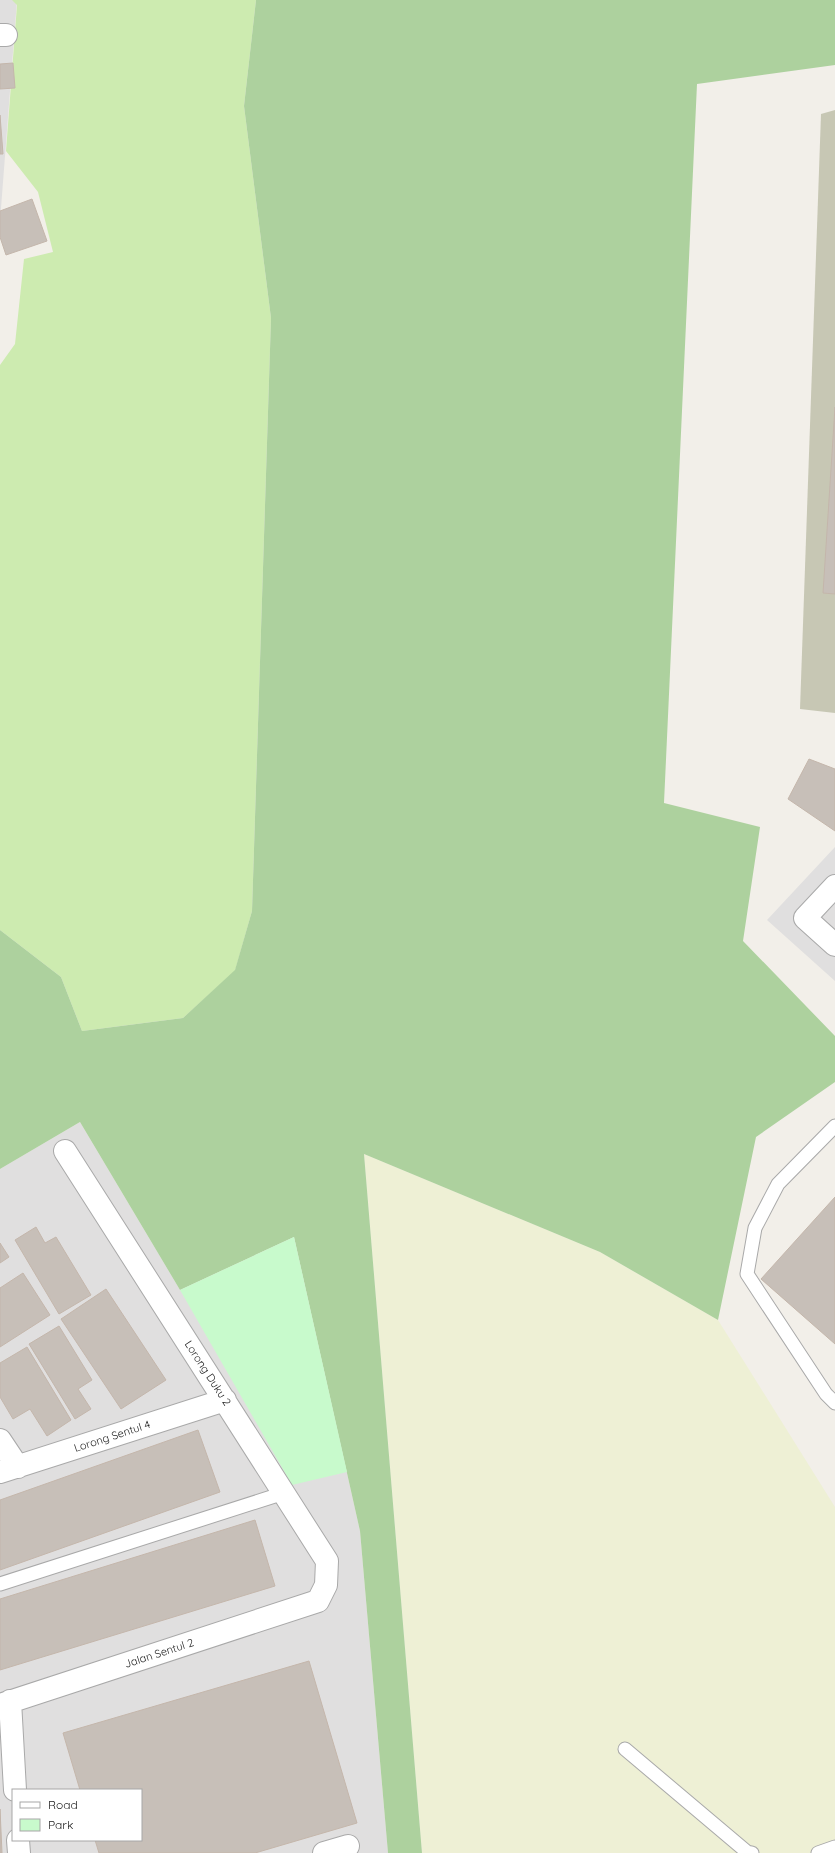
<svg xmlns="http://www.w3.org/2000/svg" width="835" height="1853" viewBox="0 0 835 1853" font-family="Quicksand,sans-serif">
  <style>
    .residential { fill: #e0dfdf; fill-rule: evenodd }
    .construction { fill: #c7c7b4 }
    .farmland { fill: #eef0d5 }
    .grass { fill: #cdebb0 }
    .forest { fill: #add19e }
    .park { fill: #c8facc }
    .building { fill: #c7bfb8; stroke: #c4b6ab }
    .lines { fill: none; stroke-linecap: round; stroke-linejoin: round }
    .lane-casing { stroke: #a9a9a9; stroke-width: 15 }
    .street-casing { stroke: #a9a9a9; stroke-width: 24 }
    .lane { stroke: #fff; stroke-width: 13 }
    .street { stroke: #fff; stroke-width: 22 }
    .labels { text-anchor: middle; stroke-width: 3; stroke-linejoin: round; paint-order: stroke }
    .street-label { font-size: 11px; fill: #222; stroke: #fff }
  </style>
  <rect width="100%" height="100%" fill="#f2efe9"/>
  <path class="residential" d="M0,0H17L0,221Z
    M835,847V981L767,920Z
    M80,1122L180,1290L294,1237L360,1531L388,1853H0V1169ZM13,1790H141V1840H13Z"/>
  <path class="construction" d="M835,110V713L800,709L821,114Z"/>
  <path class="farmland" d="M364,1154L600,1252L718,1320L835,1507V1853H422Z"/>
  <path class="grass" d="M12,0H256L244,106L271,318L252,911L235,971L183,1018L82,1031L61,977L0,930V365L15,344L24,259L53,252L38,192L6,151L17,5Z"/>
  <path class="forest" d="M256,0H835V65L697,84L664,803L760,827L743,941L835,1036V1082L756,1137L718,1320L600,1252L364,1154L422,1853H388L360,1531L294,1237L180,1290L80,1122L0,1169V930L61,977L82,1031L183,1018L235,970L252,911L271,318L244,106Z"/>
  <path class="park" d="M294,1237L347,1472L292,1485L180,1290Z"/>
  <path class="building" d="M13,63L15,88L0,89V64Z
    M0,115L3,154H0Z
    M32,199L47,241L6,255L0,237V211Z
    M835,407V594L823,593Z
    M809,759L835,769V831L788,799Z
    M835,1197V1344L761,1279Z
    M36,1227L45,1243L56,1237L91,1295L59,1314L15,1240Z
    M0,1243L9,1257L0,1263Z
    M23,1273L50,1315L0,1347V1288Z
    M106,1289L166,1380L121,1409L61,1319Z
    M59,1326L92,1380L78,1389L91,1409L75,1419L29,1344Z
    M27,1347L71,1420L47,1436L30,1409L13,1419L0,1397V1363Z
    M198,1430L220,1492L0,1570V1500Z
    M255,1520L275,1586L0,1670V1599Z
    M309,1661L357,1823L255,1853H99L95,1840H141V1790H80L63,1733Z
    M0,1809L2,1853H0Z"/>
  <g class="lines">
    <g class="lane-casing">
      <path id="lane" d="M835,1126L778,1184L755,1228L747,1274L826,1394L835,1403
        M0,1584L284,1493
        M625,1749L747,1852L752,1853
        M818,1853L835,1847"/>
    </g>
    <g class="street-casing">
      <path id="street" d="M0,35H6
        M835,886L805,918L835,945
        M0,1440L18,1467
        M0,1472L225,1400
        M10,1701L15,1790
        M0,1705L318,1601L326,1585L327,1561L65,1151
        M18,1840L19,1853
        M324,1853L348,1846"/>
    </g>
    <use href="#lane" class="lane"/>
    <use href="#street" class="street"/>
  </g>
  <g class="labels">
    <g class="street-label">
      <text transform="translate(208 1373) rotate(57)" y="4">Lorong Duku 2</text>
      <text transform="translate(112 1436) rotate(-18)" y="4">Lorong Sentul 4</text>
      <text transform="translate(159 1653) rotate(-18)" y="4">Jalan Sentul 2</text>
    </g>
  </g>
  <rect x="12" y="1789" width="130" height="52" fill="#ffffff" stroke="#a7a7a7"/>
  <rect x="20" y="1802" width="20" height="6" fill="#ffffff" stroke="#a7a7a7"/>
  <text x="48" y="1809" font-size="12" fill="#222222">Road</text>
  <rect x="20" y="1819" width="20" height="12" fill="#c8facc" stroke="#a7a7a7"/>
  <text x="48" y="1829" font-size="12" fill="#222222">Park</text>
</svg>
